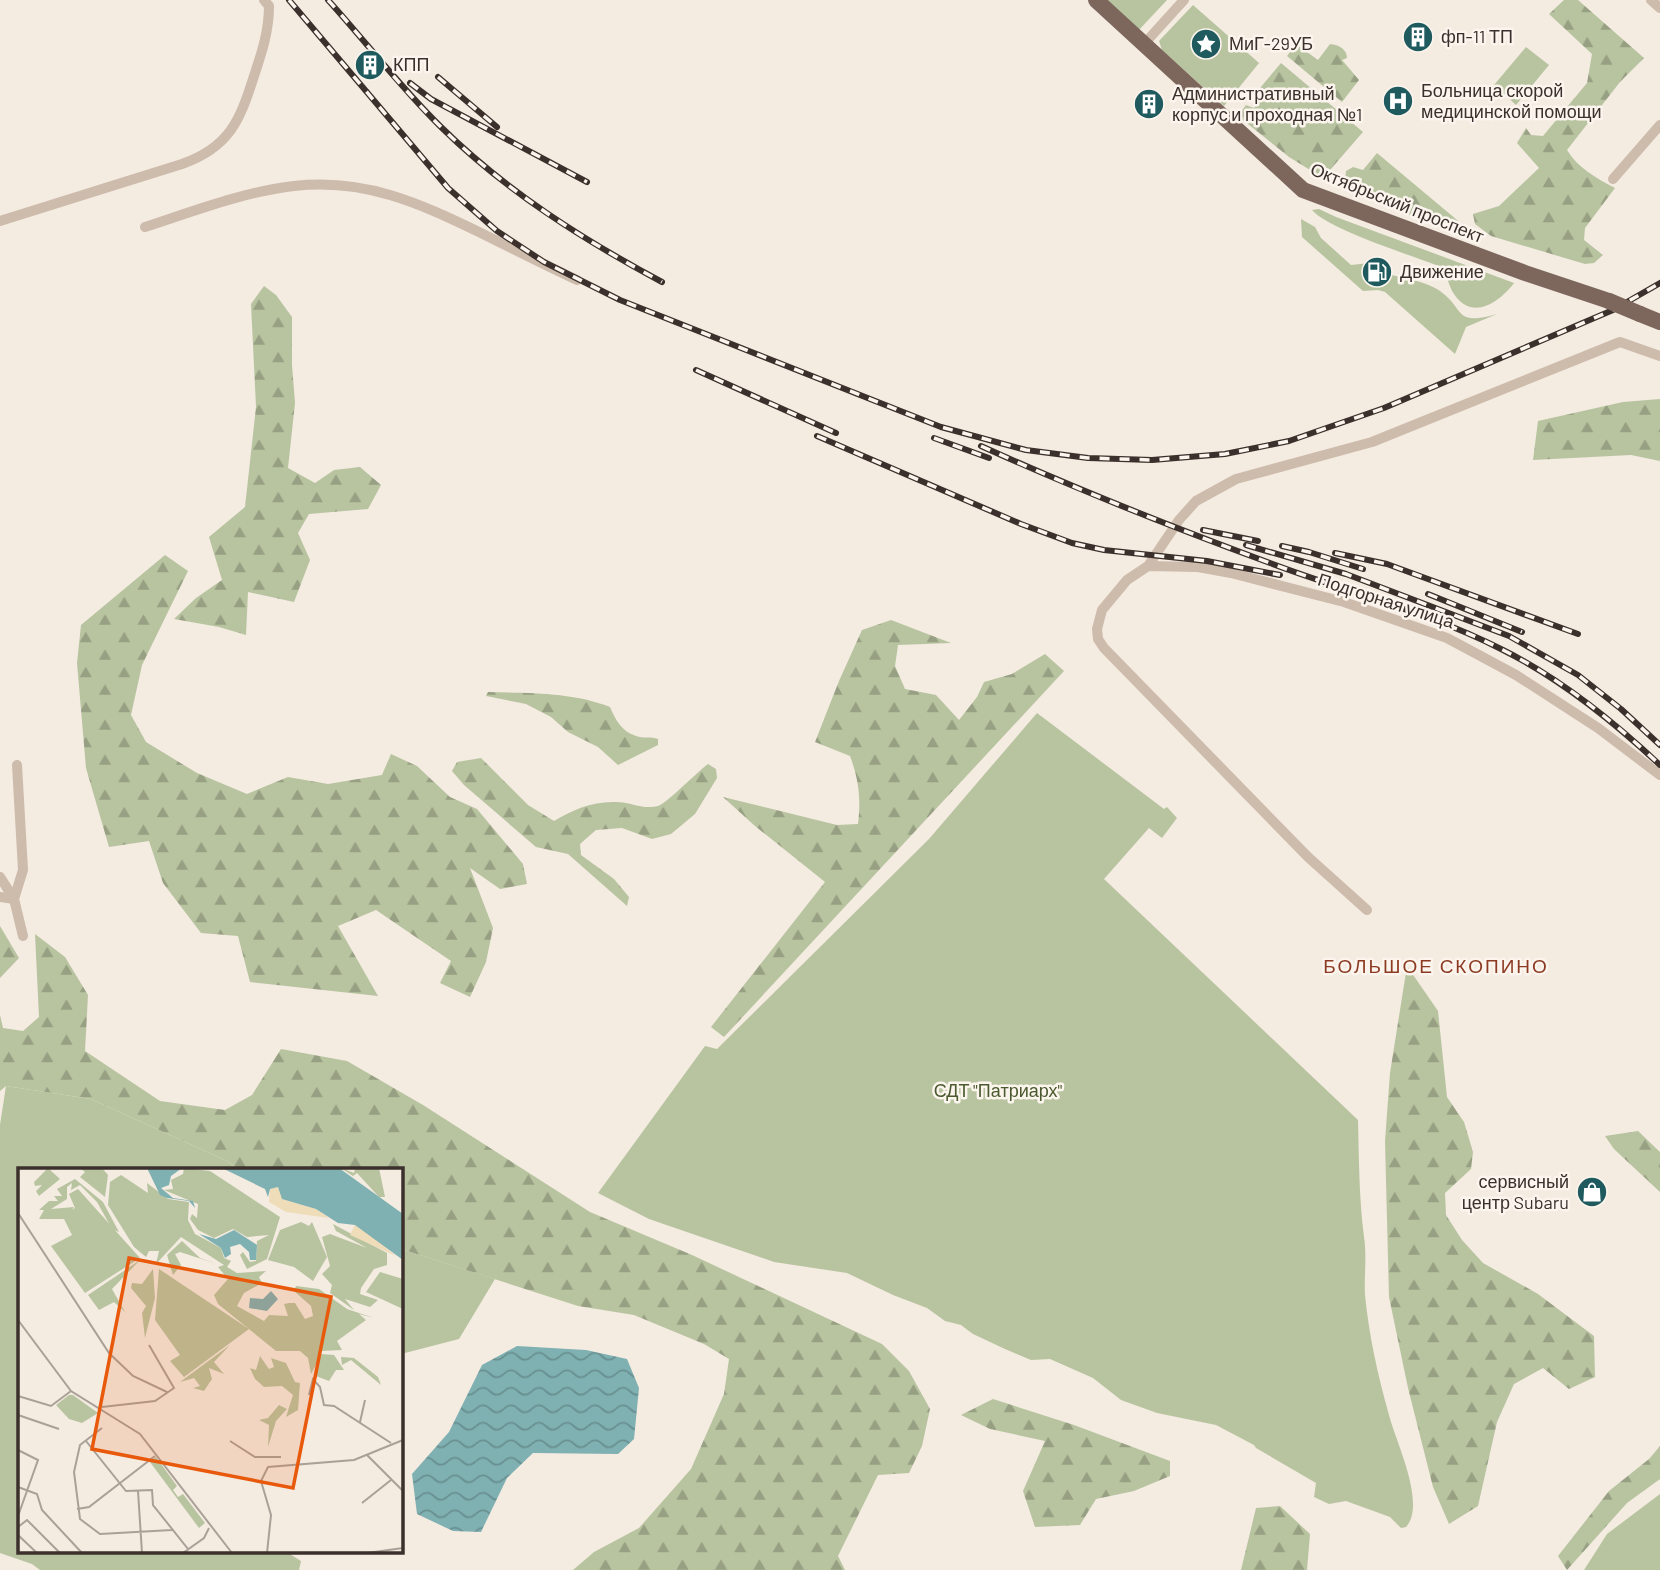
<svg xmlns="http://www.w3.org/2000/svg" width="1660" height="1570" viewBox="0 0 1660 1570" font-family="Barlow,sans-serif">
  <style>
    .green { fill: #b8c4a0 }
    .forest { fill: url(#forest-firs) }
    .water { fill: url(#water-waves) }
    .lines { fill: none; stroke-linecap: round; stroke-linejoin: round }
    .minor { stroke: #cdbbac; stroke-width: 10 }
    .primary { stroke: #7d675c; stroke-width: 16 }
    .rail-casing { stroke: #3b302b; stroke-width: 6 }
    .rail { stroke: #fbf5ee; stroke-width: 3.5; stroke-dasharray: 10; stroke-linecap: butt }
    .primary-bridge { stroke: #7d675c; stroke-width: 16 }
    .labels { text-anchor: middle; stroke-width: 5; stroke-linejoin: round; paint-order: stroke }
    .poi-label { font-size: 18px; fill: #3b302b; stroke: #fbf5ee; text-anchor: start }
    .street-label { font-size: 18px; fill: #3b302b; stroke: #fbf5ee }
    .park-label { font-size: 18px; fill: #4a5a2e; stroke: #fbf5ee }
    .neighbourhood-label { font-size: 19px; letter-spacing: 2px; fill: #8c3b22; stroke: #fbf5ee }
    .inset-road { fill: none; stroke: #aaa098; stroke-width: 2 }
    .view { fill: #e8590c; fill-opacity: 0.15; stroke: #e8590c; stroke-width: 3.5 }
    .inset-edge { fill: none; stroke: #3b302b; stroke-width: 3.5 }
  </style>
  <defs>
    <pattern id="forest-firs" width="22" height="20" patternUnits="userSpaceOnUse" patternTransform="scale(1.75)"><rect width="22" height="20" fill="#b8c4a0"/><path d="M5 1l3.5 6h-7zM16 11l3.5 6h-7z" fill="#97a083"/></pattern>
    <pattern id="water-waves" width="16" height="10" patternUnits="userSpaceOnUse" patternTransform="scale(1.75)"><rect width="16" height="10" fill="#7fb0b2"/><path d="M0 5q4-4 8 0t8 0" fill="none" stroke="#699091"/></pattern>
  </defs>
  <rect width="100%" height="100%" fill="#f4ebe1"/>
  <path class="green" d="M1102,0H1167L1137,32Z
    M1193,5L1259,63L1224,106L1162,50L1159,41Z
    M1526,47L1549,65L1516,105L1494,85Z
    M1319,209L1336,217L1514,283C1499,303 1472,321 1454,294C1449,287 1447,276 1444,268C1414,256 1329,230 1312,210Z
    M1301,219L1315,227L1321,238L1351,265L1370,263L1365,276L1384,284L1388,274C1403,278 1423,281 1437,289C1467,308 1451,327 1497,314L1466,327L1455,354L1385,292L1378,290L1363,291L1302,237Z
    M1037,713L1164,809L1167,807L1177,818L1162,838L1149,828L1104,879L1358,1120C1359,1159 1359,1198 1364,1237C1367,1256 1364,1276 1365,1295C1369,1336 1378,1376 1389,1415C1395,1440 1427,1504 1406,1527L1401,1528L1390,1517L1346,1501L1329,1504L1314,1497L1316,1483L1256,1448L1254,1445L1216,1425L1157,1413L1121,1400L1093,1378L1050,1359L1031,1360L1005,1349L973,1334L961,1325L945,1321L927,1308L893,1295L847,1273L774,1262L649,1219L598,1193L705,1046L717,1049L929,839Z
    M6,1086L91,1099L227,1161L238,1169H19V1551H285L301,1561L299,1570H40L32,1564L0,1553V1125Z
    M401,1249L495,1279L459,1339L401,1354Z
    M1660,1494V1570H1584L1607,1534Z"/>
  <path class="forest" d="M1564,0H1578L1644,58L1620,82L1567,150C1578,168 1596,178 1615,188L1585,228L1584,240L1603,255L1594,263L1585,264L1491,236L1475,224L1473,214L1499,206L1539,168L1517,143L1526,128L1531,135L1543,136L1587,83L1592,54L1549,14Z
    M1296,44L1318,60L1330,44C1339,45 1347,49 1347,58L1342,60L1359,80L1342,102L1287,56Z
    M1281,63L1363,132L1323,178L1289,157L1238,116L1246,105L1254,108L1259,102L1255,94Z
    M1377,153L1463,225L1456,233L1344,189L1346,171L1353,167L1363,170Z
    M264,286L276,295L292,317V365L295,403L288,468L315,483L334,470L360,467L381,485L368,509L309,514L298,533L310,560L294,602L248,592L246,635L219,627L174,619L196,598L222,580L209,537L245,507L256,407L251,304Z
    M1660,399V461L1631,455L1533,460L1538,421L1623,402Z
    M165,555L188,571L142,665L131,715L146,742L197,773L247,794L288,777L328,784L382,775L391,754L417,766L450,797L477,809L523,864L527,884L500,889L470,868L493,928L486,962L470,997L440,983L451,961L376,910L338,926L378,996L250,982L238,936L201,933L163,883L149,841L109,847L86,768L77,663L81,625Z
    M891,620L951,643L898,645L895,666L905,689L936,695L959,720L977,697L984,682L1012,674L1045,654L1064,671L724,1037L711,1027L825,882L755,826L723,797L837,825L858,824C861,799 859,780 850,756L815,742L839,681L862,630Z
    M488,692C528,693 573,692 610,707C615,719 622,732 636,736C643,739 651,736 658,739V745L618,765L598,747L568,732L551,717L526,704L486,696Z
    M481,758L528,805L554,821C572,810 593,801 616,802C631,802 642,810 658,806C666,804 697,772 708,764L716,769L717,778L695,814L671,834L652,839L622,828L596,830L580,844L581,855L614,879L629,897L627,906L568,854L536,847L464,785L452,771L457,762Z
    M0,926L19,958L0,978Z
    M35,934L65,957L88,995L85,1051L160,1101L225,1110L252,1095L281,1049L347,1061L423,1105L590,1212L692,1255L882,1344L909,1371L930,1409L922,1446L909,1473L878,1475L838,1556L845,1570H573L594,1552L639,1528L691,1469L724,1394L729,1359L704,1344L634,1315L578,1306L401,1249V1169H238L227,1161L91,1099L6,1086L0,1091V1015L3,1028L23,1031L39,1017Z
    M1407,966L1438,1011L1447,1097L1464,1122L1473,1152L1471,1169L1445,1193L1446,1215L1462,1240L1483,1263L1538,1294L1594,1336L1595,1377L1569,1389L1543,1368L1514,1384L1497,1422L1478,1506L1449,1524L1433,1487L1408,1388L1389,1297L1385,1141L1390,1073Z
    M1638,1131L1660,1152V1192L1614,1149L1605,1136Z
    M993,1399L1074,1425L1170,1461V1476L1134,1491L1096,1499L1080,1525L1035,1527L1023,1491L1045,1441L990,1429L961,1415Z
    M1660,1446V1479L1627,1503L1567,1570L1558,1556L1609,1491L1649,1459Z
    M1280,1506L1310,1534L1307,1570H1241L1256,1508Z"/>
  <path class="water" d="M517,1346L586,1350L627,1359L639,1388L634,1439L618,1454L533,1453L507,1478L481,1532L453,1531L417,1514L412,1474L449,1432L482,1365Z"/>
  <g class="lines">
    <path class="minor" d="M1651,0L1660,8
      M1144,44L1184,0
      M1613,179L1660,125
      M0,221L182,164C230,147 240,120 254,76C262,52 269,31 269,6L264,0
      M145,227C194,211 243,192 294,186C365,178 419,203 481,233C513,249 545,265 577,280
      M1148,566L1198,567L1231,573L1344,602L1447,638L1516,675L1598,728L1660,775
      M0,877L14,899L23,936
      M0,897L14,899L23,870L17,765
      M1367,910L1308,857L1104,648L1098,639L1097,629L1102,610L1127,580L1148,566L1179,520L1196,501L1236,479L1372,442L1620,342L1660,356"/>
    <path class="primary" d="M1096,0L1303,190L1525,273L1609,301
      M1640,314L1660,322"/>
    <g class="rail-casing">
      <path id="rail" d="M289,0L448,188L497,231L544,262L620,300L941,427L1026,450L1088,458L1152,460L1225,454L1289,441L1384,408L1613,310L1660,283
        M328,0C366,42 401,88 441,127C506,191 582,239 662,282
        M438,77L497,127
        M410,83L431,99L587,182
        M696,370L836,433
        M817,436L1021,524L1072,543L1104,550L1207,561L1280,575
        M934,438L989,458
        M981,446C1076,489 1172,527 1270,563C1347,592 1429,612 1503,650C1561,679 1612,720 1660,765
        M1203,530L1258,541
        M1246,545L1346,574L1509,636L1578,675L1621,709L1660,745
        M1282,546L1309,552L1363,569
        M1335,553L1387,564L1578,634
        M1428,594L1522,632"/>
    </g>
    <use href="#rail" class="rail"/>
    <path class="primary-bridge" d="M1609,301L1640,314"/>
  </g>
  <defs>
    <g id="building-disc" transform="scale(1.575)"><circle r="9.5" fill="#1f5a5e" stroke="#fbf5ee"/><path d="M-4-6H4V6H1V3H-1V6H-4ZM-2.5-4.3h1.7v1.8h-1.7ZM.8-4.3h1.7v1.8H.8ZM-2.5-1h1.7V.8h-1.7ZM.8-1h1.7V.8H.8Z" fill="#fff"/></g>
    <g id="sight-disc" transform="scale(1.575)"><circle r="9.5" fill="#1f5a5e" stroke="#fbf5ee"/><path d="M0-6L1.8-2.2L6-1.7L2.9 1.2L3.7 5.4L0 3.3L-3.7 5.4L-2.9 1.2L-6-1.7L-1.8-2.2Z" fill="#fff"/></g>
    <g id="hospital-disc" transform="scale(1.575)"><circle r="9.5" fill="#1f5a5e" stroke="#fbf5ee"/><path d="M-5-5h3v3.5h4V-5h3V5h-3V1.5h-4V5h-3Z" fill="#fff"/></g>
    <g id="fuel-disc" transform="scale(1.575)"><circle r="9.5" fill="#1f5a5e" stroke="#fbf5ee"/><path d="M-5.5-6h7V0h2V4h1.3V-2.5L3-4.5l.8-.8L6-3V5H2.5V1h-1V6h-7ZM-4.2-4.7v3.2H.2V-4.7Z" fill="#fff"/></g>
    <g id="shop-disc" transform="scale(1.575)"><circle r="9.5" fill="#1f5a5e" stroke="#fbf5ee"/><path d="M-5-2.5h2.3a2.7 3.5 0 0 1 5.4 0H5L5.5 6h-11ZM-1.5-2.5h3a1.5 2.3 0 0 0-3 0Z" fill="#fff"/></g>
  </defs>
  <g fill-rule="evenodd">
    <use href="#building-disc" x="1418" y="37"/>
    <use href="#sight-disc" x="1206" y="44"/>
    <use href="#building-disc" x="370" y="65"/>
    <use href="#hospital-disc" x="1398" y="101"/>
    <use href="#building-disc" x="1149" y="104"/>
    <use href="#fuel-disc" x="1377" y="272"/>
    <use href="#shop-disc" x="1592" y="1192"/>
  </g>
  <g class="labels">
    <g class="poi-label">
      <text x="1441" y="43">фп-11 ТП</text>
      <text x="1229" y="50">МиГ-29УБ</text>
      <text x="393" y="71">КПП</text>
      <text x="1421" y="97">Больница скорой<tspan x="1421" dy="21">медицинской помощи</tspan></text>
      <text x="1172" y="100">Административный<tspan x="1172" dy="21">корпус и проходная №1</tspan></text>
      <text x="1400" y="278">Движение</text>
      <text x="1569" y="1188" text-anchor="end">сервисный<tspan x="1569" dy="21">центр Subaru</tspan></text>
    </g>
    <g class="street-label">
      <text transform="translate(1397 203) rotate(22)" y="6">Октябрьский проспект</text>
      <text transform="translate(1386 601) rotate(18)" y="6">Подгорная улица</text>
    </g>
    <g class="park-label">
      <text x="998" y="1097">СДТ "Патриарх"</text>
    </g>
    <g class="neighbourhood-label">
      <text x="1436" y="973">БОЛЬШОЕ СКОПИНО</text>
    </g>
  </g>
  <g transform="translate(18 1168)">
    <rect width="385" height="385" fill="#f4ebe1"/>
    <path d="M166,0L192,3L262,49L249,91L229,101L222,87L225,84L232,94L238,93L239,73L251,67L229,69L215,61L196,70L180,62L172,51L174,46L179,50L180,36L146,22L155,21L153,12L165,6ZM60,21L122,90L67,125L33,78L54,67L44,47L57,40L51,26ZM283,54L291,58L294,54L309,89L295,113L276,99L250,92L262,62ZM315,56L369,85V97L356,101L343,120L342,126L360,132L352,139L327,131L336,142L312,125L314,117L304,106L312,98L304,69L312,66L349,80L318,63ZM141,101L231,161L166,209L152,193L162,187L137,152ZM278,118L301,121L329,141L356,150L341,146L348,152L319,173L324,182L303,183L300,188L290,185L246,153L251,147L270,148L266,136L271,135H277L287,151L295,148L293,138L276,123ZM51,227H55L80,245L64,255L51,251L38,237ZM138,289L159,318L155,322L160,329L165,326L187,355L181,360L132,294Z" fill="#b8c4a0"/>
    <path d="M30,0L42,11L21,28L18,23L24,17L17,18L16,14ZM62,0H84L90,7L87,29L62,9L67,4ZM323,0L336,5L337,0H361L367,29H361L339,5L335,8ZM103,7L130,25L129,15L150,31L171,34L170,52L177,66L203,80L206,90L213,93L209,99L219,105L248,103L241,109L244,115L226,125L219,138L266,164L290,185L316,187L326,202H318L311,213L298,208L299,195L293,206L290,190L282,183H258L200,136L196,127L210,111L200,99L206,97L163,69L138,96L141,83H131L128,89L116,79L90,37L92,14ZM57,11L85,34L101,64L94,61L79,34L62,17L53,22L54,15L49,19V31L33,41L56,39L48,51H21L26,42H21L31,33H40L36,28H44L39,21ZM164,73L182,90L199,96L162,84L157,86L163,97L155,107L149,87ZM122,92L94,121L107,144L96,134L81,142L70,127ZM135,101L137,130L127,170L124,145L128,138L113,120L114,115L124,116ZM212,177L196,194L206,206L191,200L194,211L186,223L175,220L182,218L176,210L162,214ZM242,188L251,201L256,199L253,190L268,195L277,214L282,215L280,242L268,249L275,227L264,218L246,219L237,211L232,200L238,202ZM323,189L336,190L360,209L363,217L333,192L324,197ZM261,237L269,241L258,253L250,279L251,257L241,252L250,250Z" fill="#b8c4a0"/>
    <path d="M362,104L385,111V141L348,124Z" fill="#b8c4a0"/>
    <path d="M260,19L264,31L298,41L311,50L268,44L251,34L252,21ZM337,57L354,68L378,88L332,67Z" fill="#efdcb8"/>
    <path d="M129,0H164L153,8L151,17L143,20L155,30L175,33L177,40L171,33L149,30L142,27ZM204,0H321L385,46V92L337,57L320,55L298,41L264,31L260,19L252,21L250,29L247,21ZM216,62L239,77L238,92H232L231,84L222,76L212,79L213,86L207,90L203,80L181,66L198,71ZM253,123L260,131L249,143L231,140L232,130L245,131Z" fill="#7fb0b2"/>
    <path class="inset-road" d="M0,45L91,185L115,208L149,224M0,152L53,223L122,266L214,385M291,227L295,211L302,219L306,237L316,238L373,275M0,228L33,238L53,223M84,239L137,233L156,220L131,177M0,247L41,261M342,254L347,232M84,260L62,277L56,304L62,351L82,366L154,362M68,273L108,323L134,322L135,337L170,381M212,273L237,289H263M0,282L20,292L0,348M349,287L385,323M0,319L19,326L24,342L64,385M120,323L124,385M344,335L373,312M59,341L71,339L137,288M0,359L9,352L42,385M0,367L19,385M165,385L186,370L191,360M249,385L253,347L243,313L250,299L336,292L385,272M349,385L385,380"/>
    <path class="view" d="M111,90L313,129L275,320L74,281Z"/>
    <rect width="385" height="385" class="inset-edge"/>
  </g>
</svg>
